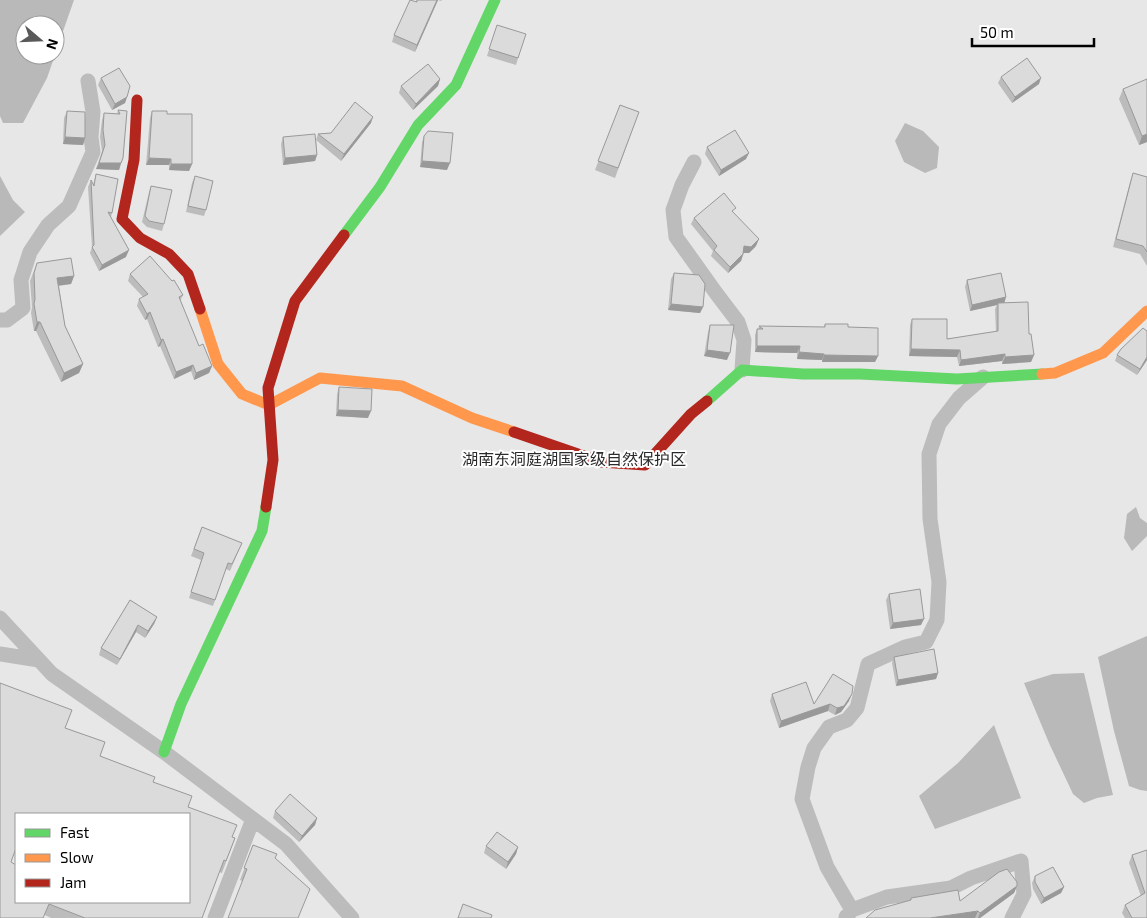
<svg xmlns="http://www.w3.org/2000/svg" width="1147" height="918" viewBox="0 0 1147 918" font-family="'Exo 2','Noto Sans SC',sans-serif">
  <style>
    .green { fill: #e7e7e7; fill-rule: evenodd }
    .water { fill: #b9b9b9 }
    .lines { fill: none; stroke-linecap: round; stroke-linejoin: round }
    .street { stroke: #bcbcbc; stroke-width: 15 }
    .fast { stroke: #63d668; stroke-width: 11 }
    .slow { stroke: #ff974d; stroke-width: 11 }
    .jam { stroke: #b3261e; stroke-width: 11 }
    .wall { fill: #bcbcbc; fill-rule: evenodd }
    .shaded-wall { fill: #999 }
    .building { fill: #dbdbdb; stroke: #999; fill-rule: evenodd }
    .labels { text-anchor: middle; stroke-width: 4; stroke-linejoin: round; paint-order: stroke }
    .park-label { font-size: 16px; fill: #2b2b2b; stroke: #fff }
  </style>
  <rect width="100%" height="100%" fill="#fff"/>
  <path class="green" d="M0,0H1147V918H0ZM25,25H55V55H25ZM16,814H189V902H16Z"/>
  <path class="water" d="M0,0H74L55,54V25H25V55H55L47,78L23,123H3L0,116Z
    M905,123L923,131L939,147L937,168L925,173L904,162L895,141Z
    M0,176L13,200L25,212L0,236Z
    M1136,507L1140,518L1147,523V536L1132,551L1124,538L1127,514Z
    M1147,636V791L1140,790L1129,786L1114,731L1098,657Z
    M1084,673L1113,795L1097,798L1084,803L1073,794L1049,743L1024,683L1053,674Z
    M994,725L1021,798L935,829L919,796L958,763Z"/>
  <g class="lines">
    <path class="street" d="M694,162L682,185L673,210L676,237L716,293L738,322L744,340L742,370
      M0,320H7L23,308L21,280L30,252L48,225L69,206L93,152L91,137L93,112L88,81
      M0,618L52,674L164,752L286,844L352,918
      M0,654L39,660
      M852,910L827,867L802,799L808,767L814,748L829,727L847,720L857,708L868,664L905,647L926,642L937,620L939,582L930,519L929,454L939,424L959,398L983,377
      M846,917L852,910L887,897L951,888L971,878L1021,861L1024,894L1012,918
      M215,918L253,819"/>
    <path class="fast" d="M344,235L380,187L418,125L456,85L495,0
      M707,401L742,370L803,374H860L957,379L1042,374
      M164,752L181,704L262,531L266,507"/>
    <path class="slow" d="M200,309L218,364L242,394L269,405L320,378L402,386L472,418L514,432
      M1042,374L1055,373L1103,353L1147,311"/>
    <path class="jam" d="M137,100L134,160L122,219L140,238L169,254L188,274L200,309
      M514,432L601,462L645,465L691,414L707,401
      M266,507L273,460L268,388L295,301L344,235"/>
  </g>
  <path class="wall" d="M417,0H442L441,1L438,0L415,52L392,42L394,35Z
    M495,31L518,58L516,65L487,56Z
    M1001,77L1039,84L1012,103L998,83Z
    M101,78L127,97L125,103L112,110L98,85Z
    M440,79L438,86L413,110L399,93L401,86Z
    M1123,89L1147,142L1139,145L1119,99Z
    M620,105L639,112L615,178L595,170Z
    M118,110L127,111L123,158L119,170L96,169L102,151L100,137L102,120L104,113L117,114Z
    M67,111L85,138L83,145L63,144L64,118Z
    M152,111L167,114L192,164L189,171L169,170V165H146L150,118Z
    M371,123L341,161L316,140L317,155L315,161L283,165L281,144L283,137L316,140L318,134L331,133Z
    M424,136L447,170L420,167L422,142Z
    M707,147L746,159L719,176L705,154Z
    M1133,173L1147,177V266L1140,254L1113,247L1130,182Z
    M96,174L112,213L111,217L126,257L99,271L90,253L92,247L88,187L91,180L93,185Z
    M195,176L206,210L204,216L186,212L192,183Z
    M151,186L164,224L162,231L147,227L142,222L149,192Z
    M734,214L756,246L749,253H744L741,261L728,273L711,256L713,251L691,224L694,218Z
    M37,263L74,276L71,284L59,286L65,326L83,364L79,373L61,382L36,331H34L31,313L32,307L30,281Z
    M674,273L703,307L700,313L668,310L671,279Z
    M130,274L183,295L180,301L199,346L212,366L209,373L194,380L191,371L174,379L160,346L158,347L147,319L145,320L137,306L139,299L143,297L128,281Z
    M967,280L1006,297L1004,303L1029,334L1034,355L1031,362L1002,364V361L959,366L957,357L909,356L910,325L912,319L947,339L996,332L995,309L997,305L970,311L965,287Z
    M825,324L848,327L878,356L875,362H822V360L797,359V353L755,352V335L757,329H758L759,326L824,327Z
    M710,325L727,360L704,356L708,332Z
    M1117,355L1147,360L1137,375L1115,361Z
    M339,387L368,418L336,416L337,394Z
    M202,527L242,543L230,571L226,569L213,606L189,598L201,560L191,556Z
    M889,594L921,625L890,629L886,600Z
    M130,600L157,617L154,624L145,638L136,632L117,665L99,655L101,648Z
    M894,657L938,673L936,679L896,686L892,663Z
    M0,683L65,728L100,756L153,782L232,837L235,838L222,873L219,872L202,918H51L45,915L0,918ZM16,814L189,902H16L11,862L15,851H16Z
    M772,694L814,704L849,701L841,712L835,715L828,711L779,728L770,701Z
    M275,811L317,818L315,825L299,842L273,818Z
    M253,845L277,854L242,881L240,880Z
    M486,846L518,847L516,854L506,869L484,853Z
    M1147,850V918H1125L1122,913L1125,905L1141,896L1129,863L1132,855Z
    M1035,876L1064,887L1061,893L1041,904L1033,889L1032,883Z
    M1017,886L1014,893L980,918H866L910,901L911,898L960,901Z"/>
  <path class="shaded-wall" d="M437,0H438L415,52L417,45Z
    M1041,78L1039,84L1012,103L1015,97Z
    M440,79L438,86L413,110L416,104Z
    M127,97L125,103L112,110L115,104Z
    M373,117L371,123L341,161L344,154Z
    M1147,134V142L1139,145L1142,136Z
    M65,137L85,138L83,145L63,144Z
    M749,153L746,159L719,176L721,170Z
    M317,155L315,161L283,165L285,158Z
    M149,158L171,159L169,165H146Z
    M422,161L450,163L447,170L420,167Z
    M99,163H121L119,170L96,169Z
    M171,164H192L189,171L169,170Z
    M759,239L756,246L749,253H742L744,246Z
    M129,250L126,257L99,271L102,265Z
    M743,254L741,261L728,273L730,267Z
    M74,276L71,284L54,286L57,278Z
    M1006,297L1004,304L998,303L997,305L970,311L972,305Z
    M671,304L703,307L700,313L668,310Z
    M150,312L147,319L145,320L147,314Z
    M37,322H40L36,331H34Z
    M163,339L160,346L158,347L161,340Z
    M757,346H800L797,353L755,352Z
    M911,349L960,350L957,357L909,356Z
    M707,350L730,353L727,360L704,356Z
    M799,352L824,354L822,360L797,359Z
    M1005,354L1002,361L959,366L961,360Z
    M824,355L878,356L875,362H822Z
    M1034,355L1031,362L1002,364L1005,357Z
    M1147,357V360L1137,375L1140,369Z
    M83,364L79,373L61,382L64,373Z
    M193,365L191,371L174,379L176,372Z
    M212,366L209,373L194,380L196,373Z
    M338,410L371,411L368,418L336,416Z
    M157,617L154,624L145,638L148,631Z
    M924,619L921,625L890,629L893,623Z
    M138,625L136,632L117,665L120,659Z
    M938,673L936,679L896,686L898,680Z
    M852,694L849,701L844,708L841,712L835,715L837,708Z
    M830,704L828,711L779,728L781,721Z
    M317,818L315,825L299,842L302,836Z
    M518,847L516,854L506,869L508,862Z
    M1017,886L1014,893L980,918H978L980,913Z
    M1064,887L1061,893L1041,904L1044,898Z
    M978,911L975,918H930Z"/>
  <path class="building" d="M410,0L417,2V0H437L417,45L394,35Z
    M497,25L526,34L518,58L489,49Z
    M1027,58L1041,78L1015,97L1001,77Z
    M428,64L440,79L416,104L401,86Z
    M119,68L130,86L127,97L115,104L101,78Z
    M1147,79V134L1142,136L1123,89Z
    M355,102L373,117L344,154L318,134L331,133Z
    M620,105L639,112L618,168L598,161Z
    M118,110L127,111L123,158L121,163H99L105,145L103,130L104,113L120,114Z
    M67,111L85,112V138L65,137Z
    M152,111H167V114H192V164H171V159L149,158Z
    M735,130L749,153L721,170L707,147Z
    M428,131L453,133L450,163L422,161L424,136Z
    M315,134L317,155L285,158L283,137Z
    M1133,173L1147,177V252L1143,246L1116,239Z
    M96,174L118,179L112,213L108,212L129,250L102,265L92,247L94,245L91,180L94,186Z
    M195,176L213,181L206,210L188,206Z
    M151,186L172,190L164,224L149,221L145,216Z
    M724,193L736,208L732,211L759,239L751,247L744,246L743,254L730,267L714,250L717,246L694,218Z
    M150,256L172,281L174,280L183,295L179,297L199,346L203,344L212,366L196,373L193,365L176,372L163,339L161,340L150,312L147,314L139,299L148,294L130,274Z
    M71,258L74,276L57,278L65,326L83,364L64,373L40,322H37L34,304L35,299L34,273L37,263Z
    M674,273L699,275L705,284L703,307L671,304Z
    M1001,273L1006,297L972,305L967,280Z
    M1028,302L1029,334H1031L1034,355L1005,357V354L961,360L960,350L911,349L912,319H947V339L998,331V303Z
    M825,324H848V327L878,328V356L824,355V354L799,352L800,346H757V329H763L759,326L825,327Z
    M710,325H734L730,353L707,350Z
    M1143,328L1147,331V357L1140,369L1117,355L1121,349Z
    M339,387L372,389L371,411L338,410Z
    M202,527L242,543L232,564L228,563L215,600L191,592L204,553L194,549Z
    M920,589L924,619L893,623L889,594Z
    M130,600L157,617L148,631L138,625L120,659L101,648Z
    M934,649L938,673L898,680L894,657Z
    M833,674L853,686L852,694L844,706L837,708L830,704L781,721L772,694L806,682L814,704Z
    M0,683L72,710L65,728L105,742L100,756L155,777L153,782L192,796L188,807L237,825L232,837L235,838L226,861L224,860L202,918H85L49,904L43,918H0ZM16,814H189V902H16V865L11,862L16,848Z
    M290,794L317,818L302,836L275,811Z
    M497,832L518,847L508,862L486,846Z
    M253,845L277,854L275,858L310,889L298,918H228L247,869L244,868Z
    M1147,850V918H1132L1125,905L1145,893L1132,855Z
    M1053,867L1064,887L1044,898L1035,882V876Z
    M1007,869L1017,882V886L980,913L978,911L930,918H866L875,910L911,900V898L958,890L960,901L999,872Z
    M463,904L492,915L491,918H458Z"/>
  <g class="labels">
    <g class="park-label">
      <text x="574" y="465">湖南东洞庭湖国家级自然保护区</text>
    </g>
  </g>
  <rect x="15" y="813" width="175" height="90" fill="#ffffff" stroke="#999999"/>
  <rect x="25" y="829" width="25" height="8" fill="#63d668" stroke="#999999"/>
  <text x="60" y="838" font-size="15" fill="#000000">Fast</text>
  <rect x="25" y="854" width="25" height="8" fill="#ff974d" stroke="#999999"/>
  <text x="60" y="863" font-size="15" fill="#000000">Slow</text>
  <rect x="25" y="879" width="25" height="8" fill="#b3261e" stroke="#999999"/>
  <text x="60" y="888" font-size="15" fill="#000000">Jam</text>
  <g transform="translate(40 40) rotate(109)"><circle r="24" fill="#ffffff" stroke="#999999"/>
  <path d="M0-4L9 19L0 12L-9 19Z" fill="#595959"/>
  <text y="-8" font-size="14" font-weight="bold" text-anchor="middle" fill="#000000">N</text>
  </g>
  <path d="M972 38v8h122v-8" fill="none" stroke="#000000" stroke-width="2.5"/>
  <text x="980" y="38" font-size="15" fill="#000000" stroke="#ffffff" stroke-width="4" paint-order="stroke">50 m</text>
</svg>
